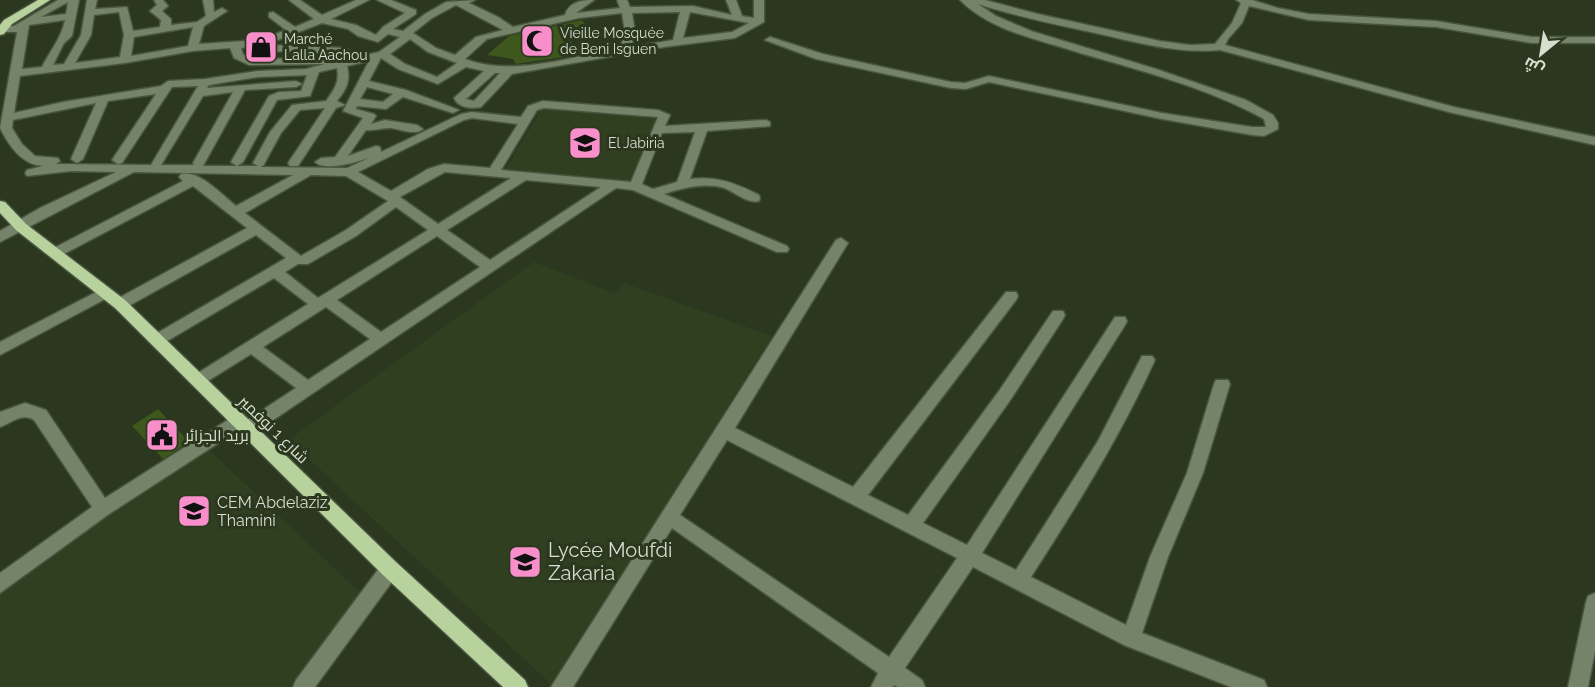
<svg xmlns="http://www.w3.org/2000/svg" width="1595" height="687" viewBox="0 0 1595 687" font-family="Raleway,Cairo,sans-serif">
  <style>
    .built { fill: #303f20 }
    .building { fill: #3d571d }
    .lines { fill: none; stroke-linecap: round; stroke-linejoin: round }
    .minor-casing { stroke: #4a553f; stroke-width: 3 }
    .major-casing { stroke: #4a553f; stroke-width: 3 }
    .minor { fill: #758369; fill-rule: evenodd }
    .major { fill: #b8d29e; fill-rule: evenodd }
    .labels { text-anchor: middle; stroke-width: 6; stroke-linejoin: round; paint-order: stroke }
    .far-poi-label { font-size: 14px; fill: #d6decf; stroke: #2b371f; text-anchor: start }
    .street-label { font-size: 16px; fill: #d6decf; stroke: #2b371f }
    .poi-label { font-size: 16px; fill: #d6decf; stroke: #2b371f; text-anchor: start }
    .near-poi-label { font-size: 20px; fill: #d6decf; stroke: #2b371f; text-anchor: start }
  </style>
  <rect width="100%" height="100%" fill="#2b371f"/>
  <path class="built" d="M543,106L662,116L633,182L505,170Z
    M534,262L614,293L624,283L772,336L552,685L288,440Z
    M208,449L365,597L298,687H0V590L19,573Z"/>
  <path class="building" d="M582,20L589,29L569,35L576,55L516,64L513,59L487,55L509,36Z
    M158,409L189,442L163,459L132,426Z"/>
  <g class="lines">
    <g class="minor-casing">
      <path id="minor" d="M58,0H79L72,36L64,43L53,65L64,64L81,35L87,0H97L95,9L127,7L133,31L160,27L161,20L150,11L157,5L154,0H163L168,6L162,11L171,19V25L197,22L206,16L203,0H213L214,12L222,8L227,11L204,26L199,44L260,40L286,30L269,17V13L273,12L295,27L314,19L289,0H300L322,15L356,0H369L331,19L356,25L376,35L383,27L405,13L377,0H391L416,10V14L393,29L403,31L425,14L446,2L475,0L469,3L498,17L513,27L565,15C569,2 581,0 594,0L576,13L620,8L617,0H627L630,7L693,6L732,15L726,0H736L742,16L754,18V0H764V22L735,38L664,47L512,74L481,107C472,109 458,108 454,98L484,71L466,67L438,84L398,69L381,58L369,81L406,90L459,110L453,113L403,97L386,109L357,106L356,109L374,114L376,116L371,124L385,120L417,125L423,129C415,136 401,129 390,128C382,128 375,131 366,130L348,156L376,146L380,147L381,152L461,114L472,112L521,117L528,106L543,101L658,110L670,115L665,126L766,120L770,122V126L707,131L690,179C717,176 735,183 759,195L760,198L759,201C747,204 735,192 724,188C705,182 682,188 664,194L787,246L789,249L787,252H777L633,190L616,188L254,433L248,435L242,433L240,429L109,514L0,593V573L92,507L34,420C23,412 11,423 0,427V412L25,403L46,410L105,498L234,416L240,414L247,420L296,388L251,354L203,384H193L190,380L193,376L308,304L274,278L162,344H152L150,340L152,336L286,258L256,235L125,308H115L113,304L115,300L247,228L193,186L60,256H50L48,253L50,250L183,181L179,177L181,174C200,170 222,195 236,206L293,175L134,172L0,242V231L40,208L116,172L71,171L27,176L25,173L27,170L43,166C22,165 9,146 0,128L17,32H0V26H14ZM68,2L66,14L41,17ZM456,5L503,30L476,37L455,55L436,48L413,33L432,18ZM119,12L124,35L120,57L75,63L91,35L94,15ZM680,12L673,40L631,47L635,32L632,13ZM690,12L749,23L732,32L683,38ZM622,13L625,32L620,48C571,57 511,77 465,59L487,39L579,18ZM65,20C62,37 50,51 42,67L22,69L29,25ZM322,23L348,29L358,36L378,42L388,34L400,37L379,52L347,59L350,51L345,48L272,45L267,48L272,51L339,54L336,62L330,63V59L326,58L251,59L243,54L241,48L265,45ZM193,27L188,46L131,56L134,37ZM410,39L428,52L457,63L437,77L405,64L390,54ZM230,48L234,58L249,65L325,64L306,69L258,71L205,79L168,81L161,86L63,102L14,113L20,76L125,63L193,51ZM369,61L343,111L363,118L335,157L321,158L315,162C325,172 358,162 371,157L347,168L260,167L263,166L281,133L300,110L325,108L288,163L290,166H298L336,108L345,105L337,101C346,90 351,81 347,66ZM337,68C340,82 334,90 326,101L292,105L270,132L253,163L258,166H203L245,90L296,87L302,84L296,81L207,88L209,85L258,77L307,75L301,91L279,92L269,96L231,162L237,166L243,162L277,100L310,96L319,72ZM495,73H500L474,101L466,99ZM198,86L151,165L56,164L60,161L58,158L35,156L22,144L12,128L13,120L96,103L71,159L77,163L83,159L108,101L156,94L112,160L118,164L122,163L172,87ZM367,87L393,94L383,102L360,99ZM233,92L193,163L194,165H161L203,96ZM544,108L658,117L631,182L501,170L537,110ZM472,118L518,124L490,168L444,164L428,169L391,191L358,172L464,120ZM695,132L677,182L653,189L642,184L662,133ZM445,172L511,178L438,224L400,197ZM311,175L346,176L388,201L346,230L301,256L245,213ZM526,180L601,187L490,260L447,230ZM396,207L428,230L318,298L285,272L298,264H308L356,236ZM437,236L480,267L381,332L337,300ZM326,307L370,339L308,380L263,347Z
        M960,0H985L1038,14L1160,41L1190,45L1215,44L1232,23L1241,3L1236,0H1252L1278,8L1309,14L1436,21L1532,37H1595V43H1532L1436,27L1309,20L1249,6L1242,23L1228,39L1225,45L1454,107L1595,137V145L1449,112L1220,50C1178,54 1140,43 1100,34C1059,25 1018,17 978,4L996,16L1031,31L1156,69L1246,100L1273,115L1278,123V129L1264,136L1252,135L1162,119L989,82L966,89L951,88L816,59L765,40L770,37L823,54L951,82L965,83L989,76L1162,113L1252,127H1266L1264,119C1208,88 1142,71 1080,53C1041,40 990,31 960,0Z
        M841,238L848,243L735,428L853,487L1006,292H1016L1018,296L1016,300L868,495L908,515L999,391L1053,311H1063L1065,315L1063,319L1011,399L923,523L967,545L1115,317H1125L1127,321L1125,325L982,553L1016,570L1098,441L1142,356H1152L1155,360C1120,437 1076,507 1031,577L1126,625L1150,557L1187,473L1214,384L1216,380H1228L1230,384L1203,473L1168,557L1142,633L1264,680L1267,687H1231L1124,645L973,567L905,668L922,680L925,687H898L894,685L893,687H871L878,673L672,528L573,687H551L836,240ZM727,440L957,558L889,657L680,515Z
        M104,288L109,289L111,293L109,297L0,355V342Z
        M390,560L397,563L399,569L397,575L315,687H293L296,680L383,563Z
        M1595,593V651L1588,687H1568L1586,602L1588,596Z"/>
    </g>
    <g class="major-casing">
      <path id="major" d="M38,0H50L12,24L4,34L0,35V25L4,20Z
        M0,201L5,202L26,224L125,300L397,563L525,680L528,687H503L383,575L115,308L16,230L0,213Z"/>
    </g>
    <use href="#minor" class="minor"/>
    <use href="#major" class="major"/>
  </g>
  <defs>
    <g id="mosque-square" transform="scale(1.725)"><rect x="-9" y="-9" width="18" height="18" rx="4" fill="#f98fca" stroke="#2b371f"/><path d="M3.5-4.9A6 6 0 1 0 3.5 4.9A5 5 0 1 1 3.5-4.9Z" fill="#111"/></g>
    <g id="shop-square" transform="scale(1.725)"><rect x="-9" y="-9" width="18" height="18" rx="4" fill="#f98fca" stroke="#2b371f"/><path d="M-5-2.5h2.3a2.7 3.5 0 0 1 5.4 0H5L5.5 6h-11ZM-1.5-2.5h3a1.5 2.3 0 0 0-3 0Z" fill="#111"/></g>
    <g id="school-square" transform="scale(1.725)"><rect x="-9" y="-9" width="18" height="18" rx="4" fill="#f98fca" stroke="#2b371f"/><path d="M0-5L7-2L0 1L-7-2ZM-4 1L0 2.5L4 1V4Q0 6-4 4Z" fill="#111"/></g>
    <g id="civic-square" transform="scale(1.725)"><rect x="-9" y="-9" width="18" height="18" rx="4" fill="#f98fca" stroke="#2b371f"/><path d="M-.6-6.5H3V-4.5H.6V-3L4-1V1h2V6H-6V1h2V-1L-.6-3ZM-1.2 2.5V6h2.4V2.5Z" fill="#111"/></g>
  </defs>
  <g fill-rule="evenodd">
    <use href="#mosque-square" x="537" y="41"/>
    <use href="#shop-square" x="261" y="47"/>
    <use href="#school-square" x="585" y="143"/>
    <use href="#civic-square" x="162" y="435"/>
    <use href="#school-square" x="194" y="511"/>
    <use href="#school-square" x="525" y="562"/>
  </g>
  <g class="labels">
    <g class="far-poi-label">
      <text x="560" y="38">Vieille Mosquée<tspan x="560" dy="16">de Beni Isguen</tspan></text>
      <text x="284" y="44">Marché<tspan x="284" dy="16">Lalla Aachou</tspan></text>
      <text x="608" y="148">El Jabiria</text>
    </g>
    <g class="street-label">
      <text transform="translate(274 429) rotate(44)" y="6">شارع 1 نوفمبر</text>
    </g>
    <g class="poi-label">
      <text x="185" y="441">بريد الجزائر</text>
      <text x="217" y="508">CEM Abdelaziz<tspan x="217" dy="18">Thamini</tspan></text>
    </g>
    <g class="near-poi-label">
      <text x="548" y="557">Lycée Moufdi<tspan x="548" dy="23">Zakaria</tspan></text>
    </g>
  </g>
  <g transform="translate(1541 54) rotate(210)" stroke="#2b371f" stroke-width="4.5" paint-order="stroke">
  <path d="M0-4.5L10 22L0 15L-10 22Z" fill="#d6decf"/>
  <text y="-9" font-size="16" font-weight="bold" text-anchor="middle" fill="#d6decf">ش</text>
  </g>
</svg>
